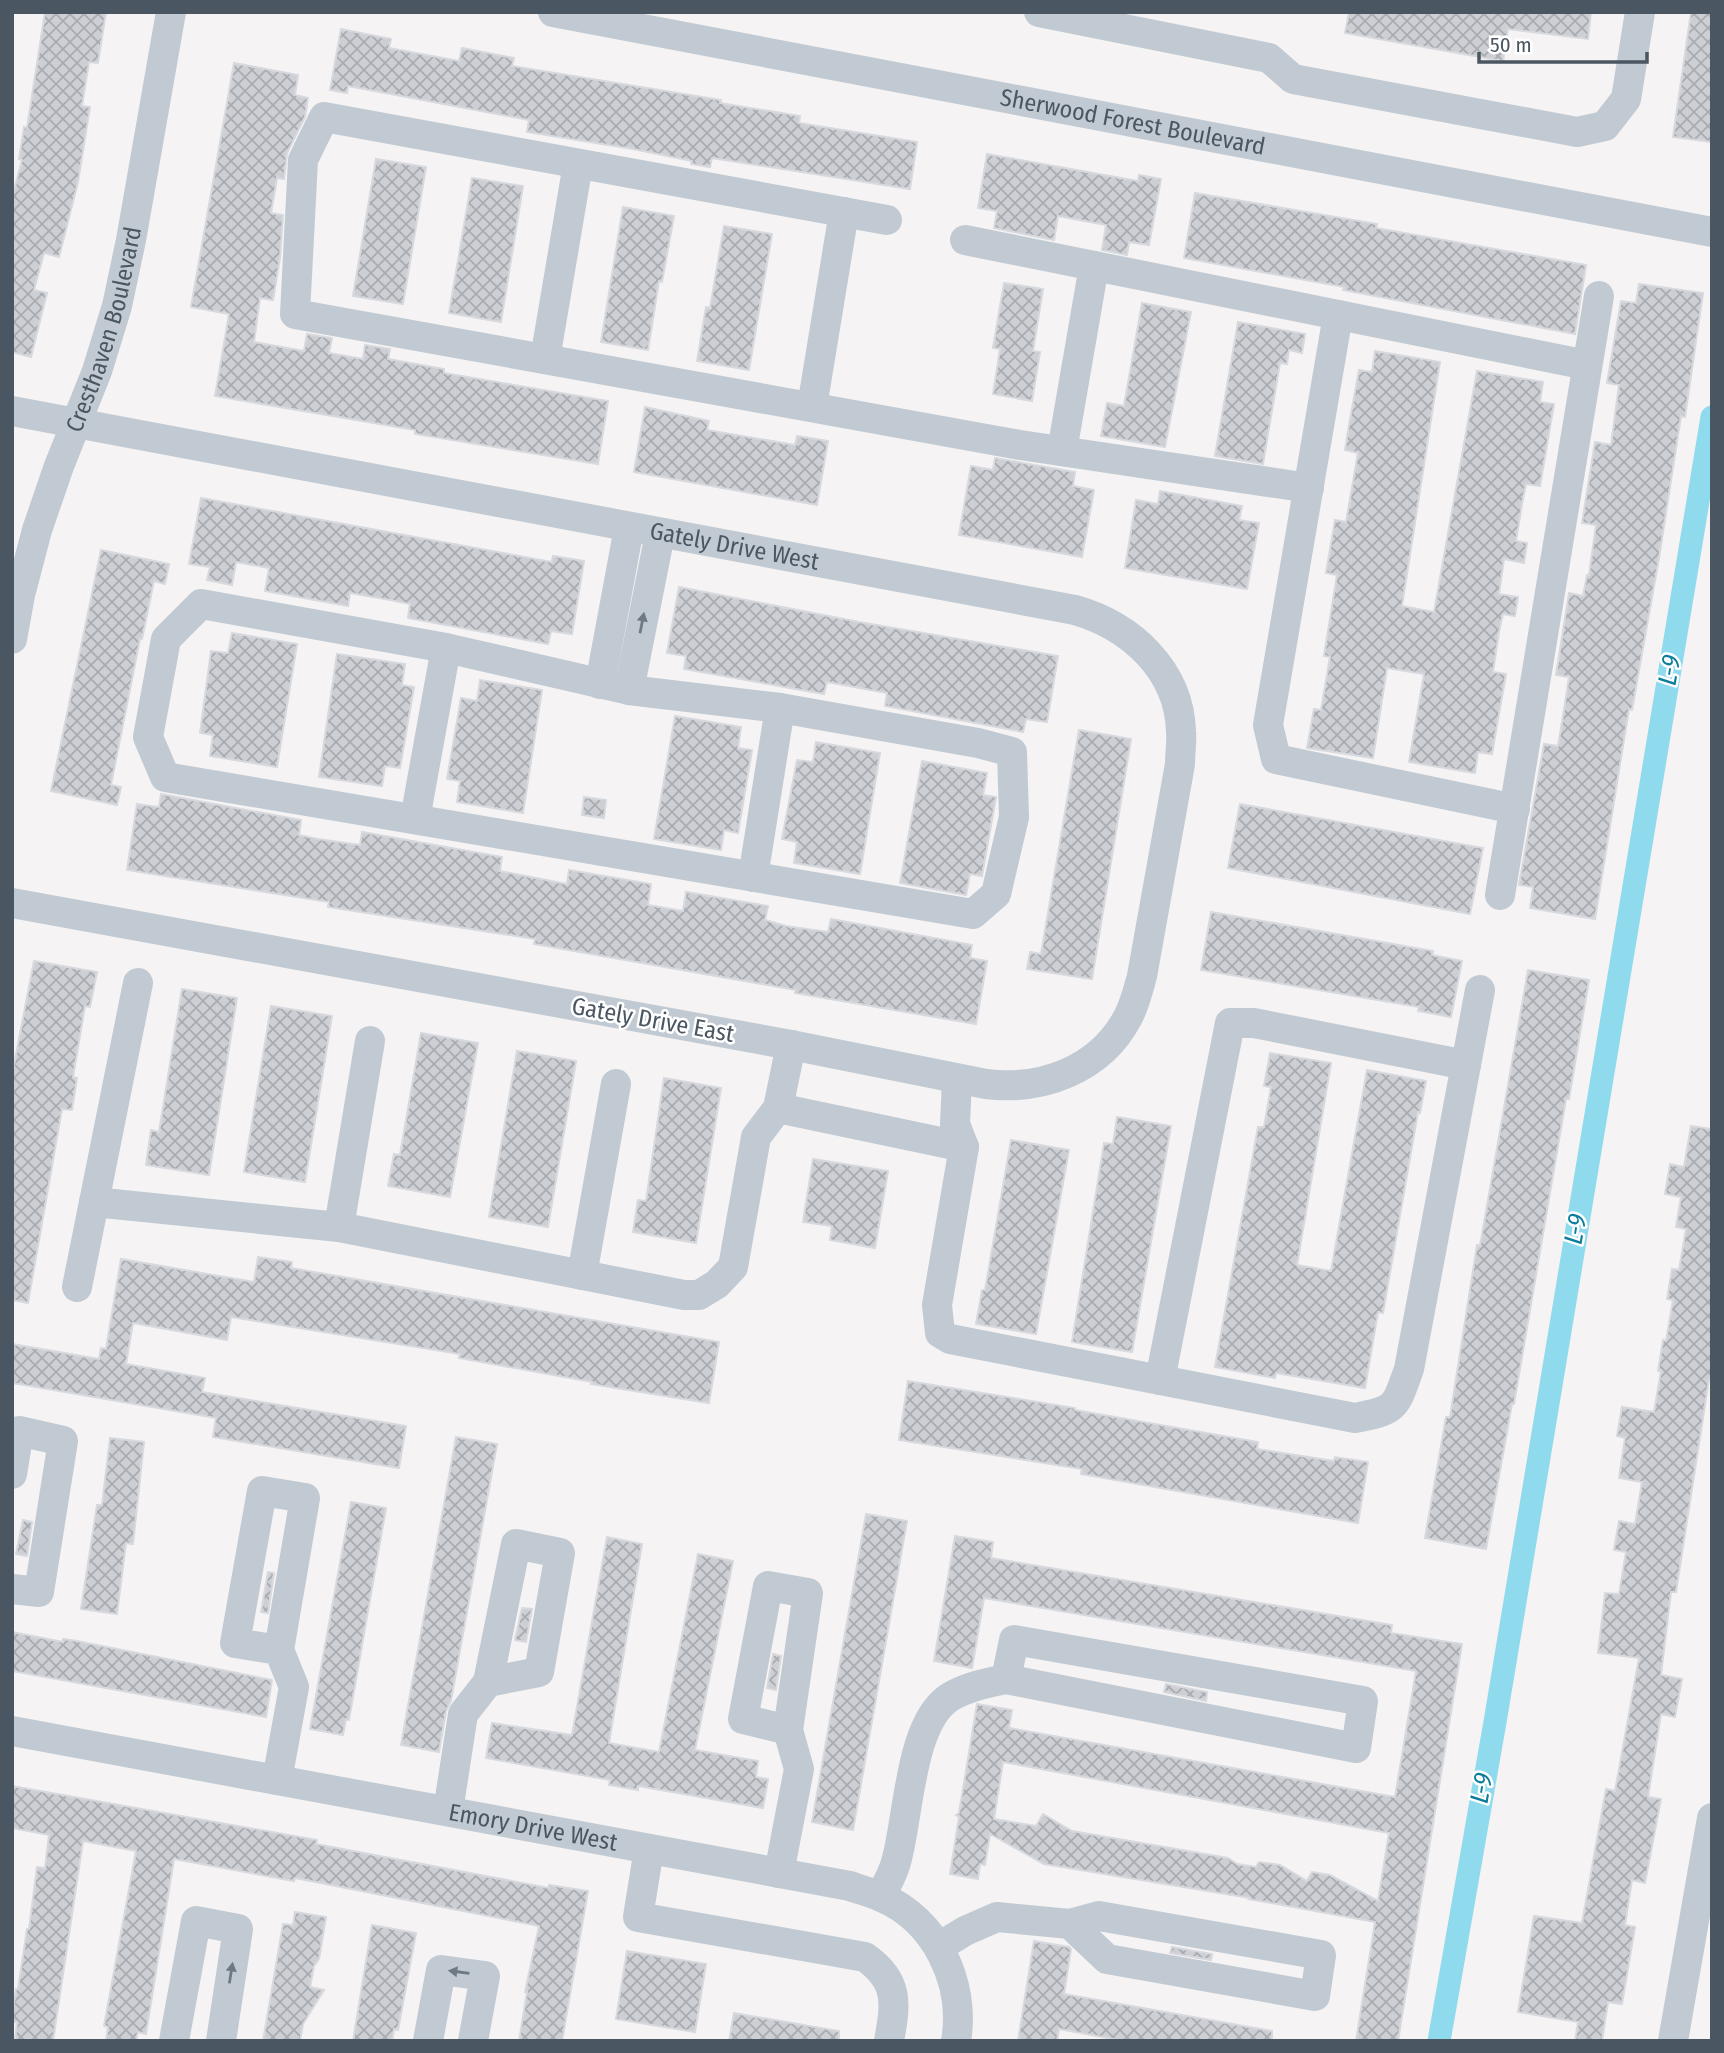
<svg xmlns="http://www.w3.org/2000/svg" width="1724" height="2053" viewBox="0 0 1724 2053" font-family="'Fira Sans Condensed',sans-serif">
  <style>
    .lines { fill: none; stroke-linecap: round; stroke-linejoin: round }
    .canal { stroke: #90daee; stroke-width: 23 }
    .building { fill: url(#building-cross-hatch); stroke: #d7d9de; stroke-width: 2; fill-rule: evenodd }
    .minor { stroke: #c1cad2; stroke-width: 30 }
    .oneway { fill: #6e7983 }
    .labels { text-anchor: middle; stroke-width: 5; stroke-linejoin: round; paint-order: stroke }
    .street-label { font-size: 24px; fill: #4a5661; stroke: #fff }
    .water-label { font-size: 26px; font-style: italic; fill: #0c7c9b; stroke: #fff }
  </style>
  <defs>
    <pattern id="building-cross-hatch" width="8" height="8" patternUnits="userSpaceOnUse" patternTransform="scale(1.75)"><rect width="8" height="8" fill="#cdcfd5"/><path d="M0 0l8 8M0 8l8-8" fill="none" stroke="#a8abb0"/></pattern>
  </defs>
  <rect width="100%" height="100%" fill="#f5f3f3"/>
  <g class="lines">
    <path class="canal" d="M1439,2041L1495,1722L1712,417"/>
  </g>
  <path class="building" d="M45,12H106L98,63L89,62L82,106L90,107L78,182L59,257L44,253L34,290L47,293L31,357L12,352V198L22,160L19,159L24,127L27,128Z
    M1349,12H1591L1588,39L1508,29L1503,61L1345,33Z
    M1691,12H1712V142L1673,137Z
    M341,29L391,39L389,48L459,61L462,48L514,58L512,66L721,100L720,103L800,116L799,123L917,142L910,189L712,158L710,167L691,164L692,161L633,149L527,132L529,120L348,86L347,93L330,90Z
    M234,63L298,75L295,95L308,98L305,117L287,153L284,179L277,178L271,213L283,215L280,258L273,300L260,298L254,342L304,351L307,334L332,338L329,353L363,359L365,345L390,349L388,359L444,369V373L608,401L598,464L415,434V430L215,396L229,314L191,307Z
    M987,154L1138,181L1139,175L1161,179L1149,245L1129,242L1127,255L1102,250L1106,225L1058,216L1054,240L994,228L997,211L978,208Z
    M376,159L426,167L403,304L353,296Z
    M472,178L523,186L501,322L449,313Z
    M1195,193L1377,224L1376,228L1586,265L1575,334L1343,290L1344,287L1184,258Z
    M623,207L674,216L662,282L659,281L648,350L601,342Z
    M724,226L772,234L749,370L697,361L706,307L710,308Z
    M1004,283L1043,289L1033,351L1040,352L1032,401L993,394L1000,349L993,348Z
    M1639,284L1703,293L1685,417L1681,416L1659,558L1632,710L1629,709L1595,919L1530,908L1533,887L1519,885L1544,744L1558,746L1564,710L1569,677L1556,675L1569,593L1583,596L1587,575H1589L1596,525L1582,523L1595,442L1611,445L1619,385L1607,383L1621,301L1636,303Z
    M1142,303L1191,312L1165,447L1101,436L1107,403L1124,406Z
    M1238,322L1305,334L1302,353L1289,350L1287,364L1280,363L1263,464L1215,456Z
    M1375,351L1440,362L1402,606L1434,612L1477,371L1543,382L1540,402L1554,404L1540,486L1526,484L1522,504L1516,541L1527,543L1524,563L1504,559L1499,594L1518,597L1515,616L1503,614L1499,632L1493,672L1506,674L1492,754L1478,752L1475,773L1409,762L1424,674L1387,668L1373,758L1307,748L1314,709L1321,710L1330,657L1324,656L1337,575L1326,573L1335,520L1346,522L1358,453L1345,450L1349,425L1359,370L1372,372Z
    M645,407L709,421L707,430L795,445L797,436L828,441L817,505L634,472Z
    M995,458L1075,472L1073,486L1094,490L1082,557L959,535L971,466L993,470Z
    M1160,491L1242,506L1239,520L1259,523L1247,589L1125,568L1136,500L1158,504Z
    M201,498L552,562L553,556L584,561L572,634L551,631L548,644L408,618L410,604L390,600L350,593L348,606L265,591L269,568L236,562L232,585L207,580L210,567L189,564Z
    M101,550L169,564L165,584L154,581L142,639H140L111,785L121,787L117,805L51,791Z
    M679,587L859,622L1058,656L1047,722L1026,719L1023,732L885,706L887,693L827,682L824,694L684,669L686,656L667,653Z
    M232,633L297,644L277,767L210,756L213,735L200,733L211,651L228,653Z
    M337,654L405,664L402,685L414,687L400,768L385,766L382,786L319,777Z
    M480,680L542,690L523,813L457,802L460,781L447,779L461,698L477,701Z
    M675,716L741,727L738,748L752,750L738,833L724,830L721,850L654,839Z
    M1079,730L1131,739L1092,979L1027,969L1030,952L1041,954Z
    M816,742L880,753L860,874L794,863L797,842L782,839L797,760L813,762Z
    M922,761L987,773L983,795L996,797L982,876L970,874L966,895L900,883Z
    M161,794L301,820L299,835L318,839L360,845L362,832L502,857L500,871L567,884L569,870L651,884L648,905L683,911L686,892L768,906L765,920L786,926L828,932L831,919L972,945L970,958L987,961L976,1024L795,993L796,990L534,944L535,939L328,907L329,902L127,870L137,804L159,807Z
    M584,797L606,800L604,818L582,815Z
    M1240,804L1483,848L1470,914L1228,868Z
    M1211,912L1433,951L1432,955L1462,961L1451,1017L1418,1011L1419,1007L1201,970Z
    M34,961L97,972L90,1007L85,1006L73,1077L77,1078L72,1110L62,1109L28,1303L12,1300V1075Z
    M1528,970L1589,980L1569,1099H1566L1514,1404H1512L1486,1549L1425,1538L1446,1417H1450L1477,1245L1480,1246Z
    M182,989L237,998L209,1175L146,1165L151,1130L159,1132Z
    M271,1006L332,1016L305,1182L244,1172Z
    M421,1033L478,1043L450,1197L388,1186L394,1154L400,1155Z
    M517,1051L576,1061L548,1227L489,1217Z
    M1270,1053L1331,1063L1297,1265L1331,1271L1367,1070L1426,1081L1420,1113L1418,1112L1383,1313L1378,1312L1365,1388L1276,1373L1275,1378L1215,1367L1258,1127H1264L1271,1087L1264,1086Z
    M664,1078L721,1088L696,1243L633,1232L638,1200L646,1201Z
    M1117,1117L1171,1126L1132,1352L1072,1342L1104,1143L1113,1144Z
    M1691,1126L1712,1129V1380L1709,1379L1676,1592H1671L1661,1675L1682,1679L1675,1717L1661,1714L1648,1797L1661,1799L1645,1883L1632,1880L1625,1925L1635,1927L1622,2004L1608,2002L1602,2041H1575L1578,2022L1518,2012L1534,1916L1582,1923L1606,1789L1615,1791L1639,1658L1598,1653L1605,1593L1619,1594L1626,1552L1614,1550L1619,1521L1635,1524L1642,1482L1619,1478L1625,1438L1617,1436L1622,1407L1654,1412L1661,1371H1658L1663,1340L1666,1341L1673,1300L1667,1299L1672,1269L1679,1270L1686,1229L1676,1227L1681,1197L1665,1194L1670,1164L1684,1167Z
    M1011,1140L1069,1150L1036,1334L976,1324L982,1290H985Z
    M813,1159L888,1171L875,1248L830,1240L832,1226L803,1222Z
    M258,1257L292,1262L291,1268L719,1342L709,1403L591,1384L592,1382L459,1358L460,1354L231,1317L227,1340L133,1323L126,1364L205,1378L202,1392L406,1426L399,1468L213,1437L216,1418L12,1383V1344L99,1359L101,1348L106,1349L121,1259L254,1282Z
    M908,1381L1075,1408V1410L1258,1442L1257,1449L1334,1461L1335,1457L1368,1462L1358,1523L1081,1474L1082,1469L899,1440Z
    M456,1437L497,1444L451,1701L446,1711L439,1752L401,1745Z
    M110,1438L144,1442L133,1544L126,1543L117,1614L81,1609L97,1505H102Z
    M351,1502L386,1508L349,1720L346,1719L343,1735L310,1729Z
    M866,1514L907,1521L853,1830L812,1822Z
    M23,1520L32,1522L27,1556L16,1554Z
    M955,1536L993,1542L991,1558L1392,1625L1391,1633L1462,1644L1398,2041H1356L1375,1922L1249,1899L1250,1898L1044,1864L990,1834L985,1865L980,1864L978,1879L950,1874L959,1817L956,1815L959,1813L977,1704L1012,1710L1009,1728L1395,1797L1416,1671L984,1598L972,1668L934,1661ZM1003,1762L1389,1833L1378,1901L1330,1875L1312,1872L1307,1881L1280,1865L1259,1862L1256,1867L1237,1864L1228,1858L1072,1831L1043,1814L1036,1826L994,1819Z
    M607,1537L642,1544L609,1743L659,1752L698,1554L733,1561L695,1750L758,1761L756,1777L768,1779L763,1808L638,1786V1790L609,1785L610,1780L486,1758L492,1723L572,1735Z
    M268,1572L274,1573L268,1613L261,1612Z
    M522,1608L532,1609L526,1642L515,1640Z
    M12,1632L63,1642V1639L77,1641L272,1680L266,1717L12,1671Z
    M773,1654L781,1656L776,1690L767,1688Z
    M1166,1684L1207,1692L1206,1701L1164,1692Z
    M12,1786L317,1840L316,1844L549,1888V1885L588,1891L562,2041H519L527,1992H525L539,1926L295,1878L294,1881L174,1859L146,2034L138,2032L136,2041H106L108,2027L104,2026L136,1851L83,1841L53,2041H15L17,2022H12V2015L16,1989H18L27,1929H29L37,1867L45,1868L49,1835L12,1828Z
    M295,1912L326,1917L319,1959L314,1966L310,1987L324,1990L303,2024L300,2041H263L283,1924L293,1925Z
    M372,1925L416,1933L398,2030L394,2029L392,2041H353Z
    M1034,1941L1069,1947L1071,1949L1064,1994L1272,2031V2041H1124L1059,2029L1057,2041H1018Z
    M1172,1947L1212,1954L1211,1960L1170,1953Z
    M627,1951L706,1964L695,2032L616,2019Z
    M734,2013L839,2031V2041H729Z"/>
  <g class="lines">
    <g class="minor">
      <path id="s1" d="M553,12L1712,232"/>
      <path d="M1039,12L1269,58L1293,79L1577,132L1605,126L1626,99L1640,12"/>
      <path d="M887,220L324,117L303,160L295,314L1020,445L1309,488"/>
      <path d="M965,240L1587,365"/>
      <path d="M1338,315L1268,725L1276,759L1515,809"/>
      <path d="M545,359L578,164"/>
      <path d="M812,407L844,212"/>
      <path id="s2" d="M12,411L1075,610C1131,626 1179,670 1181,731C1182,742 1180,753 1180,764L1142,976C1138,990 1135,1004 1128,1017C1101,1069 1043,1091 986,1084L791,1045L12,903"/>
      <path d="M1062,451L1094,266"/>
      <path d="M201,604L446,648L629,690L780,708L978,743L1012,752L1014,817L996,894L973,914L165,777L148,737L166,639Z"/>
      <path id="s3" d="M12,639L20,595L37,530L59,466L97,371L117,306L131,240L171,12"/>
      <path d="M600,684L629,528"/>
      <path d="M629,690L660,534"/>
      <path d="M415,819L446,648"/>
      <path d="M753,877L780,708"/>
      <path d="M1500,895L1599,296"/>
      <path d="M957,1079L955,1124L964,1147L937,1305L940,1333L950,1339L1355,1418C1397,1410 1395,1408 1409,1369L1480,990"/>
      <path d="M778,1108L964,1147"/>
      <path d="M94,1202L339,1227L684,1295H699L717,1284L733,1267L756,1137L778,1108L791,1045"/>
      <path d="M339,1227L370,1041"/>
      <path d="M582,1275L616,1084"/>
      <path d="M77,1287L138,983"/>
      <path d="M1160,1380L1230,1023H1254L1466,1065"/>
      <path d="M12,1474L19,1431L63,1441L39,1592L12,1589"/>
      <path id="s4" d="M12,1731L850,1886C860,1890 871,1892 881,1897C936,1920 966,1983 956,2041"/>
      <path d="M277,1780L294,1687L279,1650L305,1498L262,1491L235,1643L279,1650"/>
      <path d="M448,1811L463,1714L488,1682L539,1672L560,1553L516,1544L488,1682"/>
      <path d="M649,1849L638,1917L865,1957C899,1981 896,2003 889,2041"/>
      <path d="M779,1873L799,1769L788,1730L808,1593L768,1586L743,1719L788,1730"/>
      <path d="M881,1896C886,1885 893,1874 896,1862C909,1818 909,1723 950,1697C967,1687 986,1683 1006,1679L1356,1748L1363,1701L1014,1640L1006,1679"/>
      <path d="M939,1947L965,1931L997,1917L1070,1924L1107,1959L1315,1996L1321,1955L1099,1916L1070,1924"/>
      <path d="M174,2041L196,1921L238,1929L221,2041"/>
      <path d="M428,2041L441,1970L485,1976L473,2041"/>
      <path d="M1673,2041L1712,1818"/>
    </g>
  </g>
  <defs><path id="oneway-solid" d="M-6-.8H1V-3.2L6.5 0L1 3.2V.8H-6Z" transform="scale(1.75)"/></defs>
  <g class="oneway">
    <use href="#oneway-solid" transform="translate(642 623) rotate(-79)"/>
    <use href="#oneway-solid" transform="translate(459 1972) rotate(-172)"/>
    <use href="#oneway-solid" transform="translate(231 1973) rotate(-81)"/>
  </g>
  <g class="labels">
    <g class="street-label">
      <text dy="8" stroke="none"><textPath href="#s1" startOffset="590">Sherwood Forest Boulevard</textPath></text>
      <text dy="8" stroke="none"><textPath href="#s3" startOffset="324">Cresthaven Boulevard</textPath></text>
      <text dy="8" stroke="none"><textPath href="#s2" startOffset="735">Gately Drive West</textPath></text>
      <text transform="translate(653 1020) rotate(10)" y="8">Gately Drive East</text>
      <text dy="8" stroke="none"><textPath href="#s4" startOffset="530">Emory Drive West</textPath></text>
    </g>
    <g class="water-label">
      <text transform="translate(1669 670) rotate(-80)" y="9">L-9</text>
      <text transform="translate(1575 1229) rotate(-80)" y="9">L-9</text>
      <text transform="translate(1481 1788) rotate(-80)" y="9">L-9</text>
    </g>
  </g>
  <rect width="1724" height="2053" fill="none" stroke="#4a5661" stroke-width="28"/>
  <path d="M1479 52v10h168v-10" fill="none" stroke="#4a5661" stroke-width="3.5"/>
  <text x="1490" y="52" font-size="21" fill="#4a5661" stroke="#ffffff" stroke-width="5" paint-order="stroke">50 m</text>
</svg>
